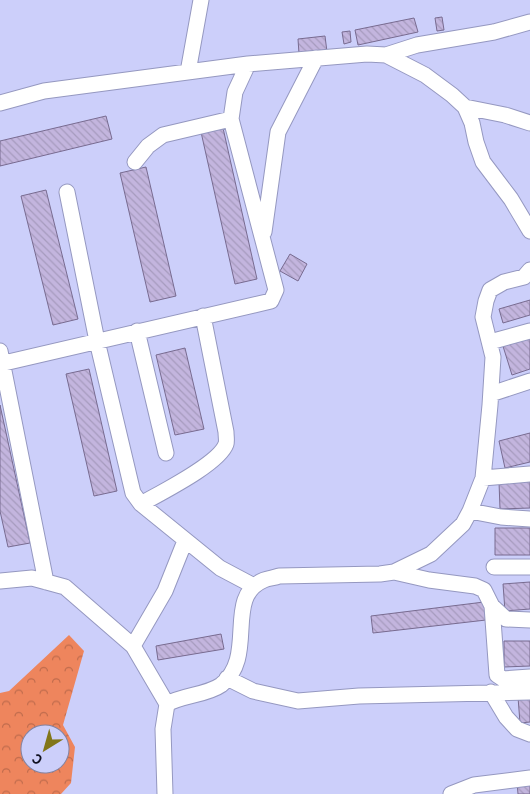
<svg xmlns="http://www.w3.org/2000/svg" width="530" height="794" viewBox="0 0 530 794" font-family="Overpass,sans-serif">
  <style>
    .forest { fill: url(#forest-crowns); fill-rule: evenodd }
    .building { fill: url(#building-back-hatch); stroke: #786b90 }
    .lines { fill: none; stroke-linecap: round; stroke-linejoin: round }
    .minor-casing { stroke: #9598c0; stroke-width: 17 }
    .minor { stroke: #fff; stroke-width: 15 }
  </style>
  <defs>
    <pattern id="forest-crowns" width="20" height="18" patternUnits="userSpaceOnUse" patternTransform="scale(1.25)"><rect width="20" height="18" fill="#ee855d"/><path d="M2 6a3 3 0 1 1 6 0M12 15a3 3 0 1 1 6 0" fill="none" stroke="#bf6b4c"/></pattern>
    <pattern id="building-back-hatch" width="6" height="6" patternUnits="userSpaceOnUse" patternTransform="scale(1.25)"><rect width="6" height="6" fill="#c3b5de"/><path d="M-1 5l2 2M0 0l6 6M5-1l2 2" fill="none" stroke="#a69bbe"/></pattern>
  </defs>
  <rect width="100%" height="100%" fill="#cccffa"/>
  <path class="forest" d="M69,635L84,651L63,725L75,747L71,783L61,794H0V693L9,691ZM30,734H60V764H30Z"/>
  <path class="building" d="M442,17L444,30L437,31L435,18Z
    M414,18L418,32L358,45L355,30Z
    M350,31L351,42L344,44L342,32Z
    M325,36L327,52L299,54L298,39Z
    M106,116L112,139L0,166V141Z
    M223,128L257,279L235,284L201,132Z
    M146,167L176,296L150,302L120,173Z
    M46,190L78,319L53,325L21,196Z
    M290,254L307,264L298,281L280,271Z
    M530,300V315L503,323L499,309Z
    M530,334V369L512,375L502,343Z
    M185,348L204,429L175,435L156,355Z
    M89,369L117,491L94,496L66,374Z
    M0,405L30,543L8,547L0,511Z
    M530,433V462L505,468L499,441Z
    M530,481V508L500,509L499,482Z
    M495,528H530V555H495Z
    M530,582V609L505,611L503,584Z
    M484,602L486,620L373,633L371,616Z
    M221,634L224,649L158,660L156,646Z
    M504,641H530V666L504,667Z
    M530,696V722L520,723L518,697Z
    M530,781V794H518L517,782Z"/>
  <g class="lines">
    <g class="minor-casing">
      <path id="minor" d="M386,55L417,45L494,32L530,22
        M188,72L201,0
        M0,103L44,91L248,64L367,54L386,55L425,75L452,95L465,107L472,123L476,142L483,162L511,199L530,231
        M465,107L505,115L530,123
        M135,162L148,146L163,135L231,119
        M67,192L97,341L133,493L141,504L220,568L254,586
        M264,232L278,132L316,58
        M137,331L166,453
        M490,342L530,331
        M0,351L46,582
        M0,364L271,301L276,290L231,119L235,92L248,64
        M491,394L530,381
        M483,478L530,474
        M141,504C160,493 219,464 226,444C227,441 226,436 226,432L203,316
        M470,511L501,517L530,519
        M494,567H530
        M394,572L429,580L475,586L484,590L492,606L497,675L503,679L530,677
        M0,581L32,578L65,587L133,646L167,704
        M492,606L506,619L530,620
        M133,646L165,591L185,541
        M227,678L253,691L298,701L359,696L530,692
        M491,692L506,717L517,729L530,734
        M165,794L163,729L167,704C183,695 207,695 221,685C258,656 223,597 264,580C269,578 274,578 279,576L380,574L394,572L431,554L463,524L470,511L483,478L490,405L493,357L483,317L486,301L490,290L504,282L524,277L530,270
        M451,794L474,785L530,778"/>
    </g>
    <use href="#minor" class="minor"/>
  </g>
  <g transform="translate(45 749) rotate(217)"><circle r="24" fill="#cccffa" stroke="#8183a3"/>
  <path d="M0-4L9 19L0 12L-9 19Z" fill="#827619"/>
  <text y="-8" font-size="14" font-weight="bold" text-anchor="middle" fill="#111120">С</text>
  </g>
</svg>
